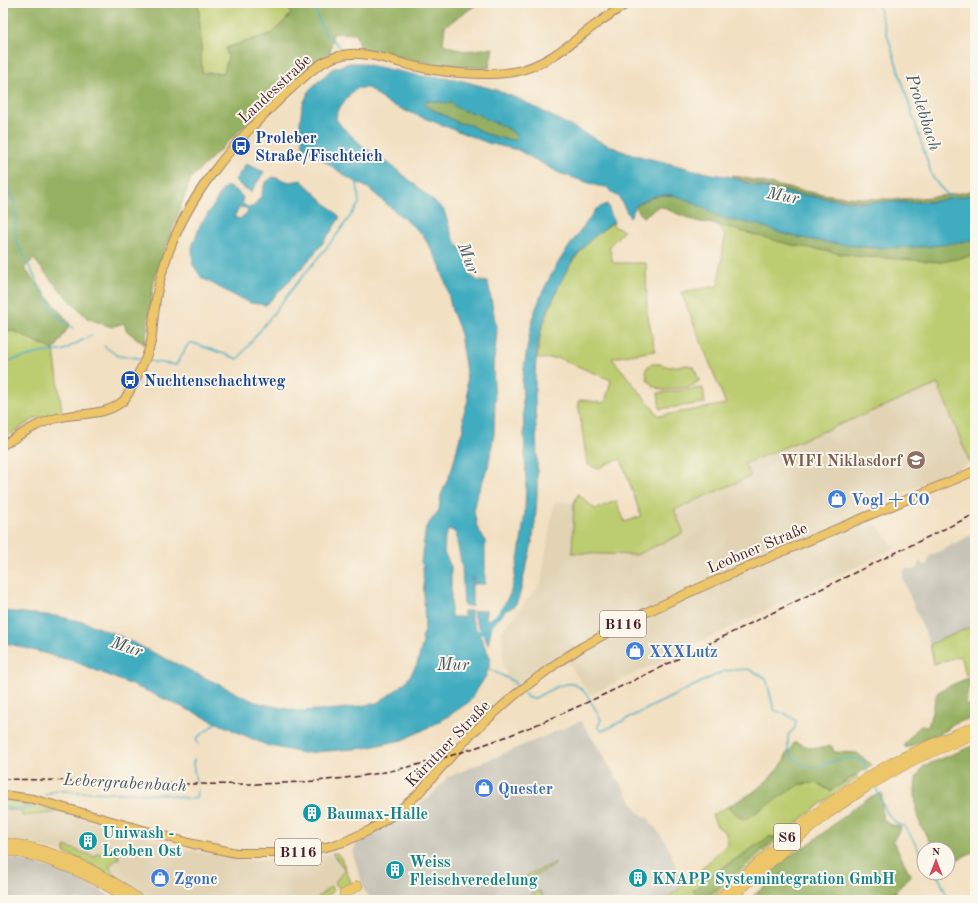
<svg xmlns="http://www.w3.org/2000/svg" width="978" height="903" viewBox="0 0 978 903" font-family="'Old Standard TT',serif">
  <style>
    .built { fill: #e1d3b4 }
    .industrial { fill: #c8c4b8 }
    .green { fill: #bccc6f; stroke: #83764d }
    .forest { fill: #95b062; stroke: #706846 }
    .water { fill: #41acc0; stroke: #466676; fill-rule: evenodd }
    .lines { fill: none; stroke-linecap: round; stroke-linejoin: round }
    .stream { stroke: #41acc0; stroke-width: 1.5 }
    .canal { stroke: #41acc0; stroke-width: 5.5 }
    .major-casing { stroke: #9e8076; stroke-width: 10 }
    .highway-casing { stroke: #9e8076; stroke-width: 10 }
    .major { stroke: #ecc669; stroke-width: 8 }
    .highway { stroke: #ecc669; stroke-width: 9 }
    .rail { stroke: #4a1f2b; stroke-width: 1.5; stroke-dasharray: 6 3; stroke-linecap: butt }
    .labels { text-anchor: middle; stroke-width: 4; stroke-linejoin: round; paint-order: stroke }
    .shield { fill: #fbf7ec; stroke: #7f6065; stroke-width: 1 }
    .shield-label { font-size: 15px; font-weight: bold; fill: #4a1f2b }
    .street-label { font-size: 16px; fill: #4a1f2b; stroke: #fbf7ec }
    .transit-label { font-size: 16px; font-weight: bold; fill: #164399; stroke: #fbf7ec; text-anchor: start }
    .education-label { font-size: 16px; font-weight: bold; fill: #785e54; stroke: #fbf7ec; text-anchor: end }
    .shop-label { font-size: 16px; font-weight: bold; fill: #366cbe; stroke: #fbf7ec; text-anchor: start }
    .culture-label { font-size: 16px; font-weight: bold; fill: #0d838f; stroke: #fbf7ec; text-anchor: start }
    .water-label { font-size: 17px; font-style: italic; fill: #465767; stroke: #fbf7ec }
  </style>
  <rect width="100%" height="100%" fill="#fbf7ec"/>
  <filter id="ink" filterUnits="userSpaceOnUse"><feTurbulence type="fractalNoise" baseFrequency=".025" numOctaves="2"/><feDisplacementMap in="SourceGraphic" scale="8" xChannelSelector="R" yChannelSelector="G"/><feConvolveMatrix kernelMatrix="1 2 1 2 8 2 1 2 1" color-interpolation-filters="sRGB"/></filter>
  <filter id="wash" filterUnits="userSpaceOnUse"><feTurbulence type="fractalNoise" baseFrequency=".012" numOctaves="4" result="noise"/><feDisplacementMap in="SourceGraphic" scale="16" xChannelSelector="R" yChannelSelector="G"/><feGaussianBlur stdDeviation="0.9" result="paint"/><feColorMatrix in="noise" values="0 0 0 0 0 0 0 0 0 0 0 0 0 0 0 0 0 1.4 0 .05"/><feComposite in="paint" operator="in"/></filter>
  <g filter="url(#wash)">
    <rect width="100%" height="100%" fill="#f2e0c2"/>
    <path class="built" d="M939,384L970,463L865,510L895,548L590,695L562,653L511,688L503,665L502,631L541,583L554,502L574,503L572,553L684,533L674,510L751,476L743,464Z
      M3,809L22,811V816L53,813L57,811L190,850L230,858L243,860H284L332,853L345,870L335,883L315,900H148L129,884L113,875L114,874L108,866L106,845L102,855L95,857L66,846L64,853L3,838Z"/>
    <path class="industrial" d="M973,534H975V625L930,644L903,580V573L905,569L908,568L914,570L918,568V563L921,562L924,566L928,563V558L930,556Z
      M581,721L639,813L648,818L665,841L684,883L677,891L663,900H372L365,892L353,854L355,846L358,843L386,827L400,816L429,798L448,777Z
      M3,857L16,859L59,870L106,893L114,900H3Z"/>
    <path class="green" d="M197,3H288L291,14L273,33L226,48L228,58L224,73H202L199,10Z
      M614,222L613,226L624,231L609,246L613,263H646L647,312L655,351L612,358L659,416L726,404L681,292L718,286L725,236L718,225L941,262L975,255V461L970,463L938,384L744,464L751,476L674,510L684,533L636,555L572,553L574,503L578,494L595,509L616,501L625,522L641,516L621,459L606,464L598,469L587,464L578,401L582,400L605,403L611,380L558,358L537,359L541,330L564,273L585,245L602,230Z
      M3,329L16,332L54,350L62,412L34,419L3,439Z
      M650,364H660L669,367L688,365L694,367L699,381L690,387L663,390L653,386L647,379L646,369Z
      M703,388L705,403L660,409L658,393Z
      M975,625V671L966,675L960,656L934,664L930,644Z
      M856,775L858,778C803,812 759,859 709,900H702L722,885L776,837H769L719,870L693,890L700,900H663L677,891L684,883H687L727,844L726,833L717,826L712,815L727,807L744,819L800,784L817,783L830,791Z
      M3,800L28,804L22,806H29L31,809L35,806L57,811L53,813L22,816V811L3,809Z
      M107,844L116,847L119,858L109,866L114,874L113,875L129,884L148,900C142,900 135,893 130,889C111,875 86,861 64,853L65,846L95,857L97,853L102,854Z
      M332,853H337L341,858L351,882L350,884L340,889L336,885L335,882L345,870Z
      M555,863V864L550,868L529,878L528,882L527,875Z
      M331,886L333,890L332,893L323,900H315Z
      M540,891L544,899L546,898L547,900H532V894Z"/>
    <path class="forest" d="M3,3H197L199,10L202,73H224L228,58L226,48L273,33L291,14L288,3H479L445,26L443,44L464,51L493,48L489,68C456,67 427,64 395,56L392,52C381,50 371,51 360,50L356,34L333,33L330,53L272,99L191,178L154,281L145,345L126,330L124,323L111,327L87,318L51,280L34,259L24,268L70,324L54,350L16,332L3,329Z
      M426,101L451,103L464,111L478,114L487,120L496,122L514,132L517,138V140L504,139L486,134L470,125L459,123L424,105Z
      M732,175C754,180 776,186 798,190C856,201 918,203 975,190V194C925,206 872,204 821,197C790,193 761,188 732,177Z
      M661,195L680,196L726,219L761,225L784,234L813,240L864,247H915L962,242L975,239V255L941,262L854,256L792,245L718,225L695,221L659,206L643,217L635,207L645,200Z
      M975,675V684L968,688L966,705L975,706V718C966,720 952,721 947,730L906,748L904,745L917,729L921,726L928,727L937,693L947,687Z
      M795,742C809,748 817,750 832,746L834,752L857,753L872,765L830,791L817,783L800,784L744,820L727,807L752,793L769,779L783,763L787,753L792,748L793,744Z
      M975,745V851L958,859L948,862V849H934L921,826L916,811L915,790L916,778L924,766Z
      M882,793V817L888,824L901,827L893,841L911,876L896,891L894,900H748L771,881L770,875L785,859L812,842L855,807L867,799Z
      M769,837H777L722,885L702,900H700L693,890L719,870Z"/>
    <path class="water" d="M349,63H359L421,76L456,79L496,90L519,99L601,142L627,153L711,174L732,177L751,185L774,190L794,194L856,202H930L975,194V239C917,253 843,249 785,234C776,232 768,228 759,225C749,222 737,222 727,219C704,212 687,193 662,195C655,195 639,202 635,207C632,210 632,215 630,218L619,197L612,193L607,187L598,186L559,173L518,150L488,143L406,111L386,102L368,88H357L350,94L337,111L336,119L341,126L366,149L379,156L406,177L444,210L453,239L466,255L470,275L478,281L488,282L497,331L493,369L495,399L494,434L488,467L478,493L474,511L477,527L485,540V584H473V576H472V606H464L462,566L455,532L449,529L445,537L444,553L451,566V617H464V611H471V618L491,659L486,676L469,702L441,721L419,732L402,740L365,748L303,753L266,745L149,692L73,661L10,644L3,643V611L56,616L84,622L117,635L255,702L281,708L299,711L341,709L377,703L399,688L408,679L417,664L423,642L422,637L425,631L423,565L421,563L426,527L439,510L441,495L452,469L460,437L464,428L463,416L468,400L466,372L459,328L452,311L446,284L438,261L422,234L368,188L347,177L303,146L300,123L302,106L310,89L332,69ZM426,101L451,103C458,111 468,111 477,114C480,115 483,117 485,119C496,124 511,126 517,138V140L504,139L486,134L470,125L459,123L424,105Z
      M246,164L264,172L251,192L243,188L235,180Z
      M273,177L290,182L301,180L340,217C320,252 293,277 266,305L251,303L237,297L202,278L193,265L192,247L200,225L214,205L220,193L226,186L237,191L243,197L242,203L248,207H253L261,196L265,183ZM240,207L246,208L248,210V212L240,219L234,217Z
      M607,204L614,222C585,241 569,261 556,293C550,305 544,317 541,330C535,351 535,374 535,396C536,453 543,511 526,567C523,577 521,597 515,605C512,608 509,608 505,611L502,608L510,594L513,584L520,549L525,512L526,480L522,381L527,349L533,316L542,293L552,273L563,255L596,209Z
      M486,610V619L490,620L494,616L497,619L492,625L488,644L474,617L473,611Z"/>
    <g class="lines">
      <path class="stream" d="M314,3C317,12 319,22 323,30C328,39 340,43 344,53
        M877,3L932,176L939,186L952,199
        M3,182C9,190 15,202 16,212C16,222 14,231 16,241L51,308L60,319L73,328
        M104,346L118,356L140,358
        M149,361L176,365L189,343H193L238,359L297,283L336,236L359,204C358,196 359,189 356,181
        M3,362L46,352L62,351L92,335
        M489,669L513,681L519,688
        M523,692L528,698H535C545,693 556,685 567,684C584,681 594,708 601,720L598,726L599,729L602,731L724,671L748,669L766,678L774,710L788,715L796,721L795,728L788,735V748L791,756L803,765L815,768L836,760L849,758L858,760L864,763L868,772
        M198,744L196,740L197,738L216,723
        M194,759L193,764L196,782
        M875,786L887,813L897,824L904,826L909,833L924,859
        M45,795L56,790L79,792L163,794L190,799L196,797L198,789
        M3,807L25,809L32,806
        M935,873L940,880L949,900"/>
      <path class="canal" d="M472,636C485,633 501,614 508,603"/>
    </g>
  </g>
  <g filter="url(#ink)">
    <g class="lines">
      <g class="major-casing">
        <path id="major" d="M3,445C20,435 37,423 57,418C79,412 105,417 123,401C129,395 132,386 136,378C142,367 148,355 151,342C153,331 153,319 155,308C156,293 160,279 164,266C184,200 230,146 279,100C291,89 302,78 315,68C352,40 383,61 423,68C449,73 491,77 518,71C548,64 571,43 595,25C606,17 617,10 628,3
          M3,795L33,799L193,844L236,853H285L326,847L344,842L370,830L397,812L417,795L470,735L516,694L557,663L582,647L636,617L699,588L772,556L975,471"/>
      </g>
      <g class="highway-casing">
        <path id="highway" d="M3,842C53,849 100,870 140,900
          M3,850C47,856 92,875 129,900
          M344,900V894L358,886
          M717,900C771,851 824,800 889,764C916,749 946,738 975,726
          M729,900L796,840L829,813L867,787L914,760L975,734"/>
      </g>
      <use href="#major" class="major"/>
      <use href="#highway" class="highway"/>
      <path class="rail" d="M3,779C51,780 99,782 148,783C224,785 299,786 374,774C488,754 589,702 692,652C786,606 881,560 975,514"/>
    </g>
  </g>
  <defs>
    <g id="bus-disc" transform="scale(1)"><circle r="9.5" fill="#1a4fb4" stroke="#fbf7ec"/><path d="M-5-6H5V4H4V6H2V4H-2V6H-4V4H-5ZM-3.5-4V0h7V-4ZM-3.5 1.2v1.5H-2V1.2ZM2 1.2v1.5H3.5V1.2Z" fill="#fff"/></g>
    <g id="school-disc" transform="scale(1)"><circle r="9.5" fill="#8d6e63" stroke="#fbf7ec"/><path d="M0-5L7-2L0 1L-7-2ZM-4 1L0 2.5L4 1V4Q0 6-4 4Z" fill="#fff"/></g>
    <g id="shop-disc" transform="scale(1)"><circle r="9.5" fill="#3f7fe0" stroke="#fbf7ec"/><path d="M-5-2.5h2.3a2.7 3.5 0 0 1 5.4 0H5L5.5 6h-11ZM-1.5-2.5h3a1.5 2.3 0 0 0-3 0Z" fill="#fff"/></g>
    <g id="building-disc" transform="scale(1)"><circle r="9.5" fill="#0f9aa8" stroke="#fbf7ec"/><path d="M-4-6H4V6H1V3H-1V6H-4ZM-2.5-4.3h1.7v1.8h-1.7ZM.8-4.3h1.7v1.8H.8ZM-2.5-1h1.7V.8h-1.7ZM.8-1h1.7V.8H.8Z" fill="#fff"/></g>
  </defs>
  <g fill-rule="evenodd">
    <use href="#bus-disc" x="241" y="146"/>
    <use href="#bus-disc" x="130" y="380"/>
    <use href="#school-disc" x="916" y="460"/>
    <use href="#shop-disc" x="837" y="499"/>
    <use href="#shop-disc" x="635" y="651"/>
    <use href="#shop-disc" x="484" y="788"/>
    <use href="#building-disc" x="312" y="813"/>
    <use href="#building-disc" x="88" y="841"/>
    <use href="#building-disc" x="395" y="870"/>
    <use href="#shop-disc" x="160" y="878"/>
    <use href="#building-disc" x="638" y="878"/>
  </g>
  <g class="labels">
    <g class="shield">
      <rect x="600" y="611" width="46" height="26" rx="3"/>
      <rect x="774" y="824" width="26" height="26" rx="3"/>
      <rect x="275" y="839" width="46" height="26" rx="3"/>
    </g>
    <g class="shield-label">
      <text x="623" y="629">B116</text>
      <text x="787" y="842">S6</text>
      <text x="298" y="857">B116</text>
    </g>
    <g class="street-label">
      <text transform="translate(274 88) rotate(-43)" y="6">Landesstraße</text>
      <text transform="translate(757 547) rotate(-23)" y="6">Leobner Straße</text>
      <text transform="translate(447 743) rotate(-46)" y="6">Kärntner Straße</text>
    </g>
    <g class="transit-label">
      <text x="255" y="143">Proleber<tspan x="255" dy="18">Straße/Fischteich</tspan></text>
      <text x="144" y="386">Nuchtenschachtweg</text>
    </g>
    <g class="education-label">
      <text x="902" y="466">WIFI Niklasdorf</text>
    </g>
    <g class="shop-label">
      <text x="851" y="505">Vogl + CO</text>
      <text x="649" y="657">XXXLutz</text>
      <text x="498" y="794">Quester</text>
      <text x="174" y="884">Zgonc</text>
    </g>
    <g class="culture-label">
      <text x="326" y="819">Baumax-Halle</text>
      <text x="102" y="838">Uniwash -<tspan x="102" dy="18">Leoben Ost</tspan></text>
      <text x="409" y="867">Weiss<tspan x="409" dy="18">Fleischveredelung</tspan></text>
      <text x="652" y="884">KNAPP Systemintegration GmbH</text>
    </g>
    <g class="water-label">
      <text transform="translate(924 112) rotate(72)" y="6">Prolebbach</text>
      <text transform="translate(783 195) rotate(10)" y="6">Mur</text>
      <text transform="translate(469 258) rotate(68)" y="6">Mur</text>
      <text transform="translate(127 646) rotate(18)" y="6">Mur</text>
      <text x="453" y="670">Mur</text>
      <text transform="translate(125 782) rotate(3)" y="6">Lebergrabenbach</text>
    </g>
  </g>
  <rect width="978" height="903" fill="none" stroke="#fbf7ec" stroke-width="16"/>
  <g transform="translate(936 861)"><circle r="19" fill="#fbf7ec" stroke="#b4a19f"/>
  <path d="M0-3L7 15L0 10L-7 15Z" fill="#d1495b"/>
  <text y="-6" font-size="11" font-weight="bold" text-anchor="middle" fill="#4a1f2b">N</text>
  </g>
</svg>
